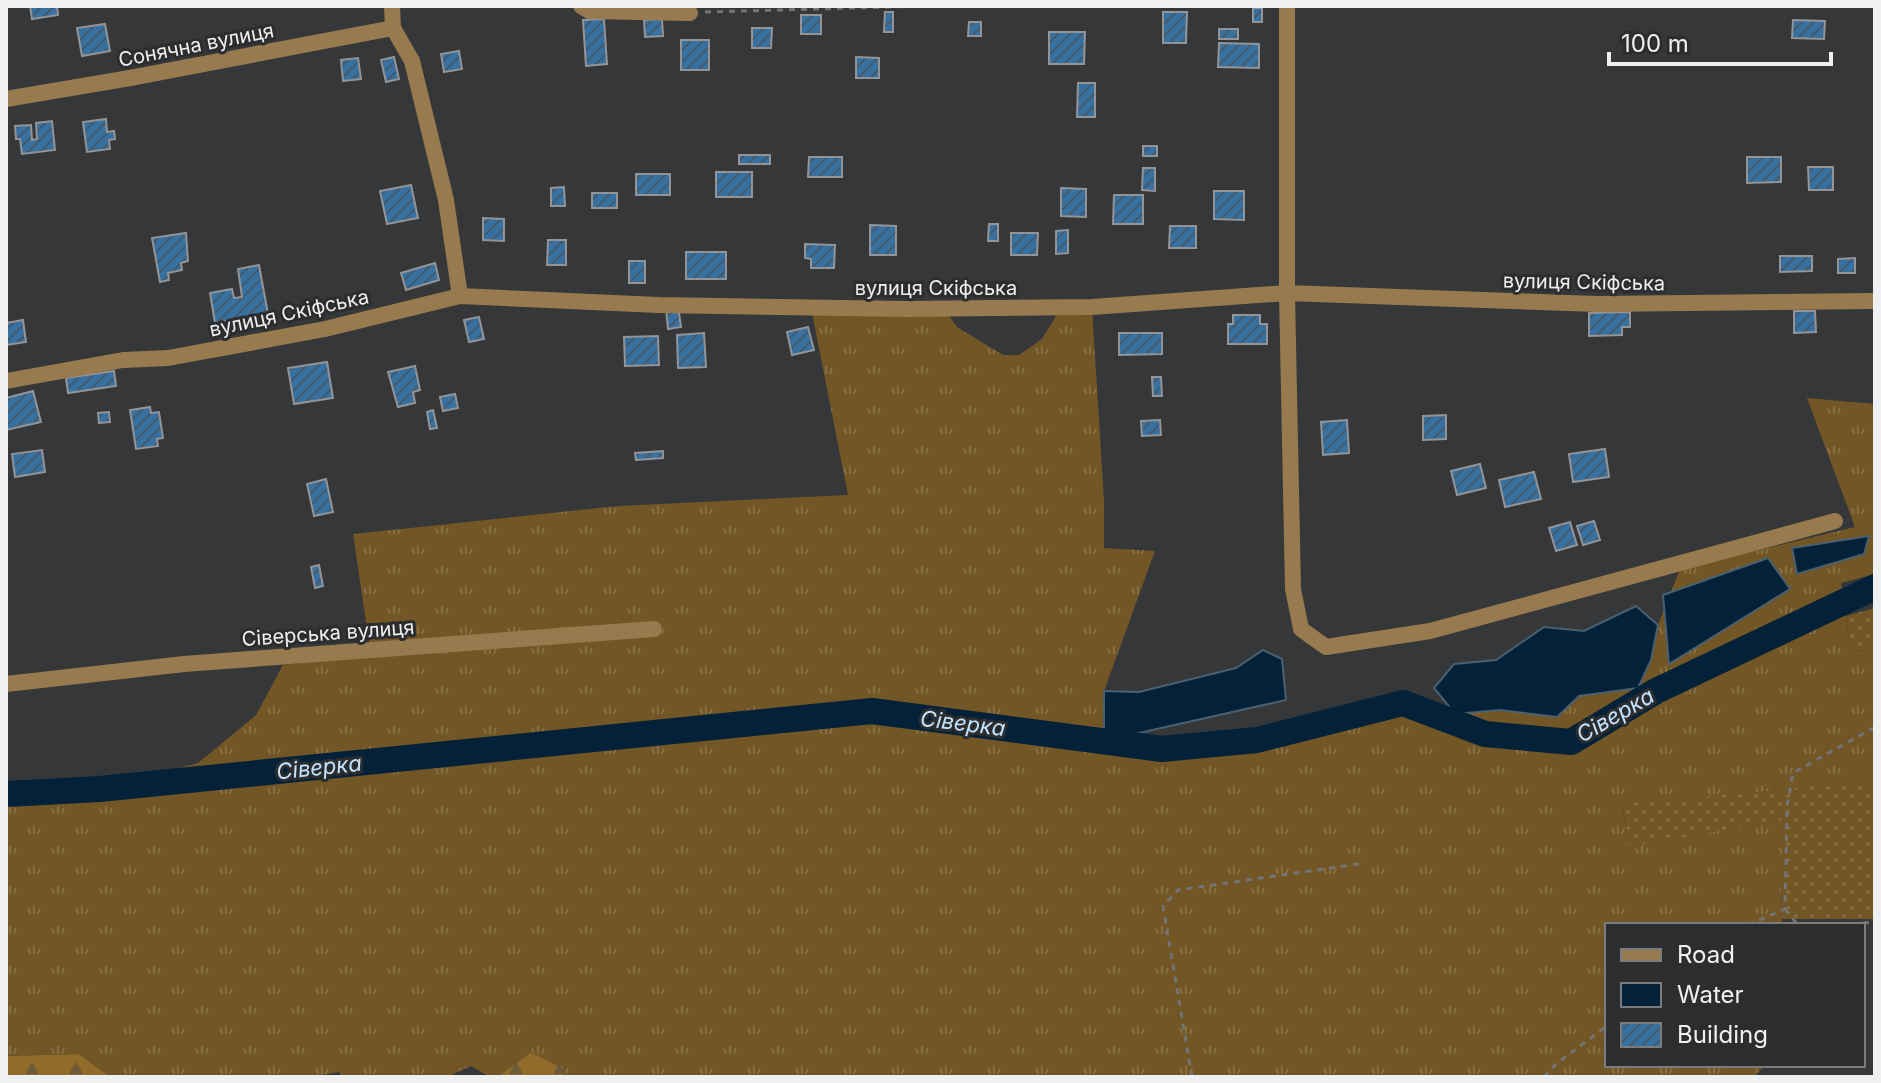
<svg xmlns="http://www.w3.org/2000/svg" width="1881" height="1083" viewBox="0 0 1881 1083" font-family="Inter,sans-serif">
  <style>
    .grass { fill: url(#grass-tufts) }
    .forest { fill: url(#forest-firs) }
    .garden { fill: url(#garden-dots) }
    .water { fill: #032239; stroke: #4a6070; stroke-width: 2 }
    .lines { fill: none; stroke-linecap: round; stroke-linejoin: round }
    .river { stroke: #032239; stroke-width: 26 }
    .building { fill: url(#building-hatch); stroke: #929497; stroke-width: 2 }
    .path { stroke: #727476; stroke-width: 3; stroke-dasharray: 6 6; stroke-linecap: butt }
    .minor { stroke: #977b4f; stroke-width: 16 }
    .labels { text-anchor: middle; stroke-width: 6; stroke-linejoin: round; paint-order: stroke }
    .street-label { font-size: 20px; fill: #eff0f2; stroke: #2b2d2f }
    .water-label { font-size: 22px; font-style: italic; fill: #c4e3fe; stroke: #2b2d2f }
  </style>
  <defs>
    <pattern id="grass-tufts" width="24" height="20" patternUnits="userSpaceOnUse" patternTransform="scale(2)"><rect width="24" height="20" fill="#735625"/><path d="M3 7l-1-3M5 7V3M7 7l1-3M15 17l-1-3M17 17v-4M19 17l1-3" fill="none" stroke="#876f45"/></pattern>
    <pattern id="forest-firs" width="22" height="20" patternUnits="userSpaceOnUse" patternTransform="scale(2)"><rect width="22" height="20" fill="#916b2a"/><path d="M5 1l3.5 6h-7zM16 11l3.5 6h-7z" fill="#6c5a3a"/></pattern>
    <pattern id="garden-dots" width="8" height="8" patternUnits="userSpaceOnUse" patternTransform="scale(2)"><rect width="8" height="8" fill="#735625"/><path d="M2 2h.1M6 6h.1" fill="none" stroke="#876f45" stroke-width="1.8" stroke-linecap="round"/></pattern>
    <pattern id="building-hatch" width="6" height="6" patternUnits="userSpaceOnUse" patternTransform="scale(2)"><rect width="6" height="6" fill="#38719f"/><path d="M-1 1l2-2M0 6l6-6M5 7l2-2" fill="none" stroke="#415a70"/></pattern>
  </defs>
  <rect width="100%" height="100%" fill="#353739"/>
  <path class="grass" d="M1092,307L1104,501V548L1155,551L1104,691L1105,752L1257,740L1403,703L1455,714L1500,710L1557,717L1579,696L1638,688L1651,660L1658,625L1680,569L1855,527L1807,398L1875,404V574L1841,583L1851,651L1875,650V781L1622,805L1629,845L1785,820L1781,871L1782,925H1607V1065H1765L1754,1077H565L562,1068L531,1052L498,1077H490L471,1066L447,1077H343L339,1072L313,1077H110L79,1054L6,1056V794L31,793L70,797L198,763L256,715L283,665L371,656L353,534L618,506L848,495L811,308L944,309L957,327L1003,355H1019L1042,339L1058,313Z"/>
  <path class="forest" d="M531,1052L562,1068L565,1077H498Z
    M79,1054L110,1077H6V1056Z"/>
  <path class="garden" d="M1875,608V650L1851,651L1846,616Z
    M1875,781V919H1782L1781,871L1784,820L1629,846L1622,804Z"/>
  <path class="water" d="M1869,536L1864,554L1797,574L1792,548Z
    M1768,558L1790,589L1669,664L1663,595Z
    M1636,606L1658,625L1651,660L1638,688L1579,696L1557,717L1500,710L1455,714L1434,688L1454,664L1496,660L1544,627L1584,631Z
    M1263,650L1282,659L1286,700L1139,733L1104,734V691L1139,692L1236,668Z"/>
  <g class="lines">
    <path class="river" d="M6,794L100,789L872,711L1162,749L1257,740L1403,703L1485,734L1571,742L1656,691L1875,587"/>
  </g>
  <path class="building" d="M30,6H57L58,15L32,19Z
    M1253,8H1262V22H1253Z
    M885,12H893V32H884Z
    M1163,12H1187L1186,43H1163Z
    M801,15H821V34H801Z
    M604,19L607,64L586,66L583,20Z
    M662,19L663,36L645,37L644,20Z
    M1793,20L1825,21L1824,39L1792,38Z
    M969,22H981V36H968Z
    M105,24L110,51L82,56L77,28Z
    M752,28H772L771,48H752Z
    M1219,29H1238V39H1219Z
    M1049,32H1085L1084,64H1049Z
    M681,40H709V70H681Z
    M1219,43L1259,44V68L1218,67Z
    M459,51L462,69L444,72L441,54Z
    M394,57L399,79L386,82L381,60Z
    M856,57L879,58V78H856Z
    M358,58L361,79L343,81L341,60Z
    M1078,83H1095V117H1077Z
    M106,119L107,132L114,131L115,139L109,140L110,149L87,152L83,122Z
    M52,121L55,150L22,154L20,139H16L15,126L31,125L32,140L37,139L36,123Z
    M1143,146H1157V156H1143Z
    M739,155H770V164H739Z
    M809,157H842V177H808Z
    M1747,157H1781V182L1747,183Z
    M1808,167H1833V190H1809Z
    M1143,168H1155V191L1142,190Z
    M716,172H752V197H716Z
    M636,174H670V195H636Z
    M411,185L418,218L387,224L380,191Z
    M564,187L565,206H551V188Z
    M1061,188L1086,189V217L1061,216Z
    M1214,191H1244V220L1214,219Z
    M592,193H617V208H592Z
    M1114,195H1143V224H1113Z
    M483,218L504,219V241L483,240Z
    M989,224H998V241H988Z
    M870,225L896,226V255H870Z
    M1170,226H1196V248H1169Z
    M1068,230V253L1056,254V231Z
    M186,233L188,261L181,263L182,270L168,273L169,280L160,282L152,238Z
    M1011,233H1038L1037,255H1011Z
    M548,240H566V265H547Z
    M805,244L835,245L834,268H811V259L805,258Z
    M686,252H726V279H686Z
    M1780,256H1812V271L1780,272Z
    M1855,258V273H1838V259Z
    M629,261H645V283H629Z
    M435,263L439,280L406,290L401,273Z
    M259,265L268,314L215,323L210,293L232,289L234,298L242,297L238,269Z
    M678,306L681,327L668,329L666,308Z
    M1794,311H1815L1816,332L1794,333Z
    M1630,312V327H1622V335L1589,336V313Z
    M1233,315H1260V324H1267V344H1228V324H1233Z
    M479,317L484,339L469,342L464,320Z
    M23,320L26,342L6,345V323Z
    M808,327L814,350L792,355L787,332Z
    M704,333L706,367L678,368L677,335Z
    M1119,333H1162V354L1119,355Z
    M658,336L659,365L625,366L624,337Z
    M327,362L333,398L294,404L288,368Z
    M415,366L420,390L413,392L415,403L398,407L388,372Z
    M114,371L116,386L68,393L66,378Z
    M1152,377H1161L1162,396H1153Z
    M33,391L41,422L6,430V398Z
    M455,394L458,408L443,411L440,397Z
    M150,407L151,413L159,412L163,438L157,439L158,446L136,449L130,410Z
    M433,410L437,428L430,429L427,412Z
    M109,412L110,422L99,423L98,413Z
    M1446,415V439L1423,440V416Z
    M1160,420L1161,435L1142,436L1141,421Z
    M1347,420L1349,453L1323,455L1321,422Z
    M1605,449L1609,477L1573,482L1569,454Z
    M42,450L45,472L15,477L12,454Z
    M663,451V458L636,460L635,453Z
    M1480,464L1486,488L1457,495L1451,471Z
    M1534,472L1541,499L1505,507L1499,480Z
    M326,479L333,512L314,516L307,484Z
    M1594,521L1600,540L1583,545L1577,526Z
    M1570,522L1577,545L1556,551L1549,528Z
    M319,565L323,586L315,588L311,567Z"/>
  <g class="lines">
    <path class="path" d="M705,12L929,6
      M1785,909L1798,925
      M1748,925L1785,909L1787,806L1793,773L1875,727
      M1839,925L1875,922
      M1192,1077L1163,906L1178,890L1365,863
      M1544,1077L1556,1064L1607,1026"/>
    <path class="minor" d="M392,6L393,28L412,61L446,200L460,296
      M581,6L589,11L690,13
      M1287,6V293L1293,589L1301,629L1326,647L1430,631L1835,521
      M6,99L130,78L393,28
      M6,381L123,360L168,358L325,329L460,296L658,305L906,309L1092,307L1287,293L1597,304L1875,301
      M6,684L184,664L654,629"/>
  </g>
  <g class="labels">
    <g class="street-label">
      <text transform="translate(196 45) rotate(-11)" y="7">Сонячна вулиця</text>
      <text transform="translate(1584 282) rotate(1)" y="7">вулиця Скіфська</text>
      <text x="936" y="295">вулиця Скіфська</text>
      <text transform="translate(289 313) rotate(-12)" y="7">вулиця Скіфська</text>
      <text transform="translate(328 633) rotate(-4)" y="7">Сіверська вулиця</text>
    </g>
    <g class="water-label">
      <text transform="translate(1615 715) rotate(-30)" y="8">Сіверка</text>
      <text transform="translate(963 723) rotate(7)" y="8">Сіверка</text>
      <text transform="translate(319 767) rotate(-6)" y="8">Сіверка</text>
    </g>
  </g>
  <rect width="1881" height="1083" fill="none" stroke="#eff0f2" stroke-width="16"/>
  <rect x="1605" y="923" width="260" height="144" fill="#2b2d2f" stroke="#797b7d" stroke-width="2"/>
  <rect x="1621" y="949" width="40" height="12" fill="#977b4f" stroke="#797b7d" stroke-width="2"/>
  <text x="1677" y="963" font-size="24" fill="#eff0f2">Road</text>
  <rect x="1621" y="983" width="40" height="24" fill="#032239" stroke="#797b7d" stroke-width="2"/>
  <text x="1677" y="1003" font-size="24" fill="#eff0f2">Water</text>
  <rect x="1621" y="1023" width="40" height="24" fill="url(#building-hatch)" stroke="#797b7d" stroke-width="2"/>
  <text x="1677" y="1043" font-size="24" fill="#eff0f2">Building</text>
  <path d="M1609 52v12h222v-12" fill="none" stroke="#eff0f2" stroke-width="4"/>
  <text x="1621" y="52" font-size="24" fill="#eff0f2" stroke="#2b2d2f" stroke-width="6" paint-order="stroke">100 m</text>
</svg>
